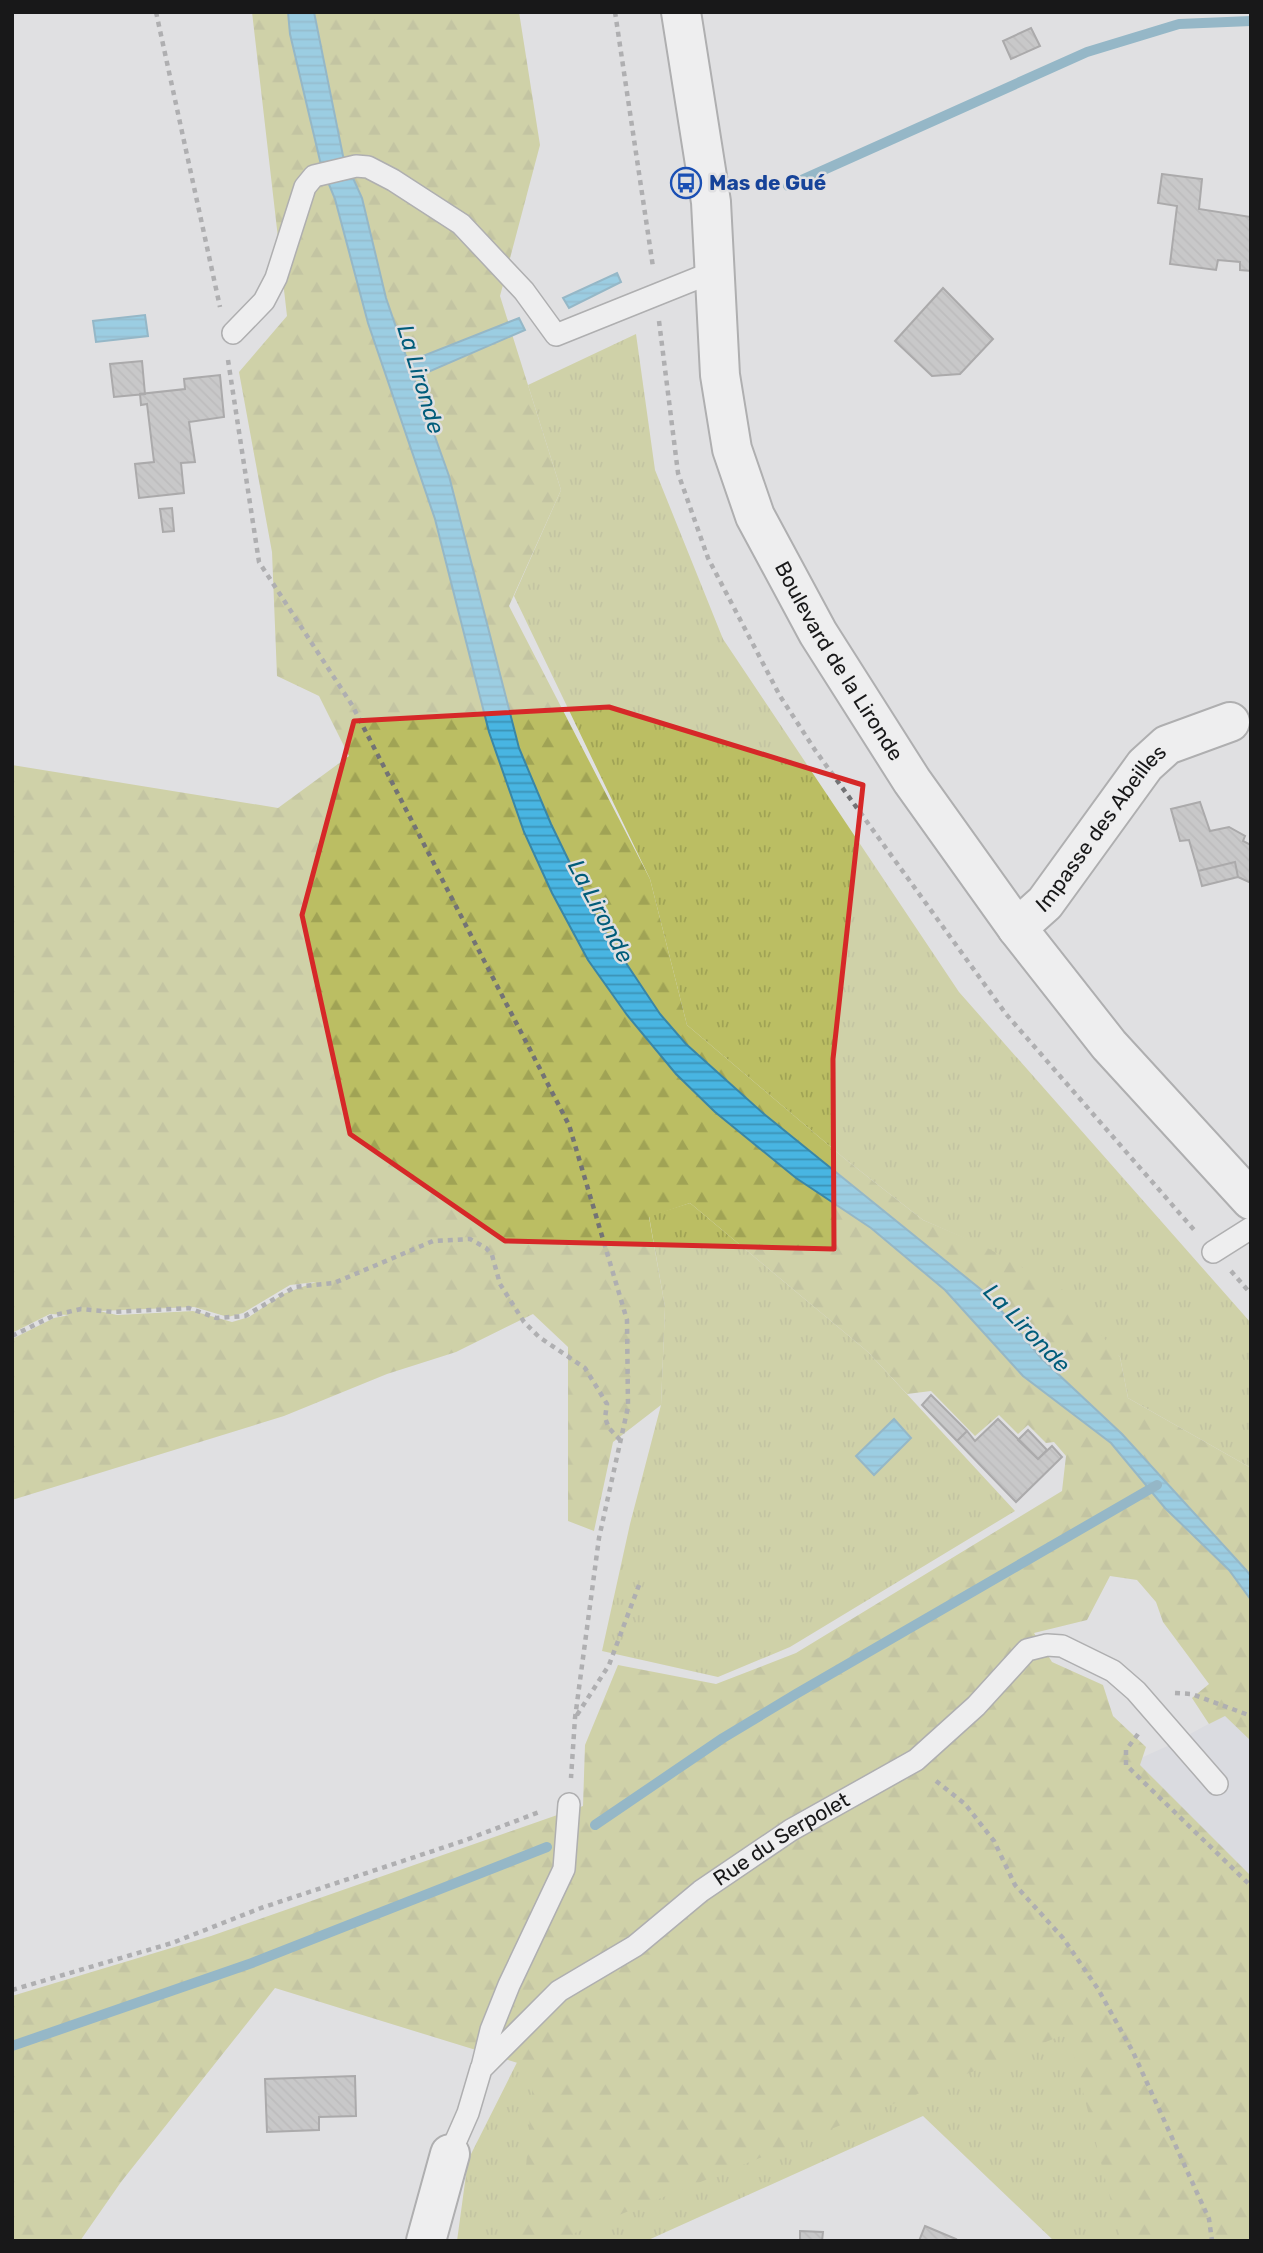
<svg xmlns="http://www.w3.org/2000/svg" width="1263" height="2253" viewBox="0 0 1263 2253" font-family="Rubik,sans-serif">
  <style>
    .built { fill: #d3d4dd }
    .grass { fill: url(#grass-tufts) }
    .forest { fill: url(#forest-firs); fill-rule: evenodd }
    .water { fill: url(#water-rules); stroke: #3a86a6; stroke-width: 2 }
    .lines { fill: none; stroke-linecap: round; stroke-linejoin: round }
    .stream { stroke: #3a86a6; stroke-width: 10 }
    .building { fill: url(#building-back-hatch); stroke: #6a6868; stroke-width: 2 }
    .lane-casing { stroke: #737374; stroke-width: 24 }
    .street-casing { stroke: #737374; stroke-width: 42 }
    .secondary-casing { stroke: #737374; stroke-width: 42 }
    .path { stroke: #737375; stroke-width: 4.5; stroke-dasharray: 5 5; stroke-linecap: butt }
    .lane { stroke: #fff; stroke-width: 21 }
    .street { stroke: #fff; stroke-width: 38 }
    .secondary { stroke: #fff; stroke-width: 38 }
    .marked { fill: none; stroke: #d62828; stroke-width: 5; stroke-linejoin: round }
    .labels { text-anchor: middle; stroke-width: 5; stroke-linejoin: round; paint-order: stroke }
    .transit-label { font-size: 21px; font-weight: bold; fill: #164399; stroke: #e0e0e2; text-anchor: start }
    .street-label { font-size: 21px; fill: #181819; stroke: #e0e0e2 }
    .water-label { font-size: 23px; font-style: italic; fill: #005c7a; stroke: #e0e0e2 }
  </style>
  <defs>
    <pattern id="grass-tufts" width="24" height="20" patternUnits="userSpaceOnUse" patternTransform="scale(1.75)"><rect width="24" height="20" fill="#bbbe63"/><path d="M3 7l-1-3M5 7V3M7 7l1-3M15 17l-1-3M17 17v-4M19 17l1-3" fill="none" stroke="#a0a355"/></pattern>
    <pattern id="forest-firs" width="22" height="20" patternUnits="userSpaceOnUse" patternTransform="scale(1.75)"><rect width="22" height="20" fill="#bbbe63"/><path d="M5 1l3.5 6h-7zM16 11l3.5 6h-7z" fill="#a0a355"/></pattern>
    <pattern id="water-rules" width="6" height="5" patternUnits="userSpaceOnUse" patternTransform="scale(1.75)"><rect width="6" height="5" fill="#48b5e2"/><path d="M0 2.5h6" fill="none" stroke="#3b92b6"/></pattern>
    <pattern id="building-back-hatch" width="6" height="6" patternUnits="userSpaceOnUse" patternTransform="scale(1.75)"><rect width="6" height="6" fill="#acabaa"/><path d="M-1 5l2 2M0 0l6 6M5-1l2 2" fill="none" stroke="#939292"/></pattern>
  </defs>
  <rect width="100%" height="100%" fill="#e0e0e2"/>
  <path class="built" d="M1225,1715L1251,1730V1880L1132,1762L1172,1744L1197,1754L1190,1734Z"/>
  <path class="grass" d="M636,334L655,470L723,639L959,992L1251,1323V1468L1128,1398L1120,1357L982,1246L923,1220L845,1159L687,1025L650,879L514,596L561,490L528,385Z
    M690,1203L868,1352L1015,1511L790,1647L718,1677L602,1651L630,1524L661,1405L665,1307L649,1216Z
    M1079,1821L1251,2241H1054L923,2116L646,2241H457L468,2160L575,1947Z"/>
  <path class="forest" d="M252,12H519L540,145L500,296L561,490L509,606L650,879L687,1025L845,1159L923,1220L982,1245L1063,1290L1120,1357L1128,1398L1251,1468V1741L1225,1716L1209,1724L1192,1698L1209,1684L1163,1622L1156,1602L1137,1580L1110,1576L1087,1620L1034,1633L1052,1662L1103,1685L1113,1716L1146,1747L1140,1765L1251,1876V2241H1121L1068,2033L555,2241H520L534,2068L275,1988L121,2182L80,2241H12V1996L211,1936L583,1806L585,1745L618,1665L716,1684L796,1653L1062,1491L1066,1456L1054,1442L1046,1443L1028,1425L1018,1434L999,1415L975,1436L931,1391L907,1394L868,1352L690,1203L649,1217L665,1307L661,1405L613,1442L594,1531L568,1521V1347L533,1314L456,1352L387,1374L284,1416L12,1500V1339L54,1318L69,1315L50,1314L12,1333V765L278,808L349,756L319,696L277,676L272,552L239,372L287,316ZM316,1282L283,1294L249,1317L232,1322L193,1311L117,1315L99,1311L194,1307L228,1317L243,1313L290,1285Z"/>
  <path class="water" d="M288,12H314L343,156L362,198L386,298L408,362L519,318L525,330L414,378L449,476L519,748L551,824L598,921L660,1014L686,1044L764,1114L989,1296L1041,1358L1122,1434L1246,1570L1251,1576V1600L1229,1570L1165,1508L1111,1443L1023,1376L945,1290L871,1228L796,1178L715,1112L676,1074L627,1015L588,960L552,893L524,832L489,732L435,519L368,323L335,199L321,165L290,34Z
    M617,273L621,282L569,308L563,298Z
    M145,315L148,336L96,342L93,321Z
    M894,1419L911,1438L874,1475L856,1456Z"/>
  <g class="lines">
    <path class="stream" d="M788,186L1087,52L1179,24L1251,21
      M595,1825L723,1738L796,1694L1157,1485
      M12,2046L252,1963L547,1847"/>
  </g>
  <path class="building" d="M1031,28L1040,46L1011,59L1003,41Z
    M1162,174L1202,179L1199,209L1251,217V271L1240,270V262L1218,260L1216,270L1170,264L1177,206L1158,203Z
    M943,288L993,339L960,374L932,376L895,341Z
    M142,361L145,394L114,397L110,364Z
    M220,375L224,417L189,422L195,462L181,463L184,493L139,498L135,464L154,462L147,404L141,405L140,394L185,389L184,379Z
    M172,508L174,531L163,532L160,509Z
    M1200,802L1210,831L1229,827L1245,836L1243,841L1251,845V883L1238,877L1235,862L1198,871L1189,840L1180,841L1171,809Z
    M1235,862L1238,877L1202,886L1198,871Z
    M931,1395L967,1431L957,1441L922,1405Z
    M998,1419L1038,1459L1052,1446L1062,1457L1016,1502L957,1441L967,1431L975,1441Z
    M1028,1430L1047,1450L1038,1459L1018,1440Z
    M355,2076L356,2116L319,2117V2130L267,2132L265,2079Z
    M925,2226L956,2239L955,2241H919Z
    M800,2231L823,2232L822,2241H800Z"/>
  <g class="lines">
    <g class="lane-casing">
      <g id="lane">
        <path d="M233,333L264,301L276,278L305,187L314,176L356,166L368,167L393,180L461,224L524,291L556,335L713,272"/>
        <path d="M1213,1252L1251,1228"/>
        <path d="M482,2067L491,2030L509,1985L564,1869L569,1804"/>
        <path id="s1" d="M450,2154L468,2113L481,2069L559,1991L635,1946L701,1891L791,1830L916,1760L976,1706L1027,1650L1047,1645L1062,1646L1113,1671L1136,1691L1217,1784"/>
      </g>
    </g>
    <g class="street-casing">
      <g id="street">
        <path id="s2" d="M1017,928L1045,903L1145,765L1167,745L1230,722"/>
        <path d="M426,2241L450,2154"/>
      </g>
    </g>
    <g class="secondary-casing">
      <g id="secondary">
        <path id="s3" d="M681,12L711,202L720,375L732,449L755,516L818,633L912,781L1017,928L1109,1045L1251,1200"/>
      </g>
    </g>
    <path class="path" d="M156,12L220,307
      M615,12L653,267
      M659,321L678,473L708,558L780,696L815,750L1006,1014L1195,1231
      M228,360L259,562L352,705L569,1125L627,1320L628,1407L599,1538L575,1718L571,1778
      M1231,1271L1251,1294
      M12,1336L55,1315L81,1309L113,1312L189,1308L216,1318L245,1316L295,1287L334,1283L433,1241L470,1239L486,1248L492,1255L500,1284L524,1322L539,1337L585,1368L607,1404L605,1418L609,1428L621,1441
      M1175,1693L1192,1694L1251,1716
      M577,1715L609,1665L639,1585
      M1138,1734L1126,1750V1765L1251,1886
      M936,1781L965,1804L994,1841L1015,1885L1063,1938L1098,1989L1133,2052L1209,2219L1212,2241
      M12,1990L172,1943L261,1908L463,1841L542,1811"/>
    <use href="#lane" class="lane"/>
    <use href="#street" class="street"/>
    <use href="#secondary" class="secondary"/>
  </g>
  <path d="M0 0H1263V2253H0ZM609,707L863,785L833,1059L834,1249L505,1241L350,1134L302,915L354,721Z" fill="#e0e0e2" fill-opacity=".55" fill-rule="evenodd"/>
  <path class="marked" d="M609,707L863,785L833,1059L834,1249L505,1241L350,1134L302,915L354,721Z"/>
  <defs>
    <g id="bus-ring" transform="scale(1.575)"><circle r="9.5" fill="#e0e0e2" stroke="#1a4fb4" stroke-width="1.5"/><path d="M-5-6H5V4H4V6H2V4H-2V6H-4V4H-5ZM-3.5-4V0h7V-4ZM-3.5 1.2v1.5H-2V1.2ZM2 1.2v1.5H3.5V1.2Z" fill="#1a4fb4"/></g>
  </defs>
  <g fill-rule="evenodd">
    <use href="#bus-ring" x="686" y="183"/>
  </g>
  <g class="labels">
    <g class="transit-label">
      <text x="709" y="190">Mas de Gué</text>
    </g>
    <g class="street-label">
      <text dy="7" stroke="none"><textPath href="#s3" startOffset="679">Boulevard de la Lironde</textPath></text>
      <text dy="7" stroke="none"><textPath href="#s2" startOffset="131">Impasse des Abeilles</textPath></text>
      <text dy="7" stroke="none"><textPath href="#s1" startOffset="471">Rue du Serpolet</textPath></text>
    </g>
    <g class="water-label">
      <text transform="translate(421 379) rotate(73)" y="8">La Lironde</text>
      <text transform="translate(601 911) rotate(62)" y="8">La Lironde</text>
      <text transform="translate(1027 1328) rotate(46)" y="8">La Lironde</text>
    </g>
  </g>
  <rect width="1263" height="2253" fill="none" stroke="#181819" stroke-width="28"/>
</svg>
